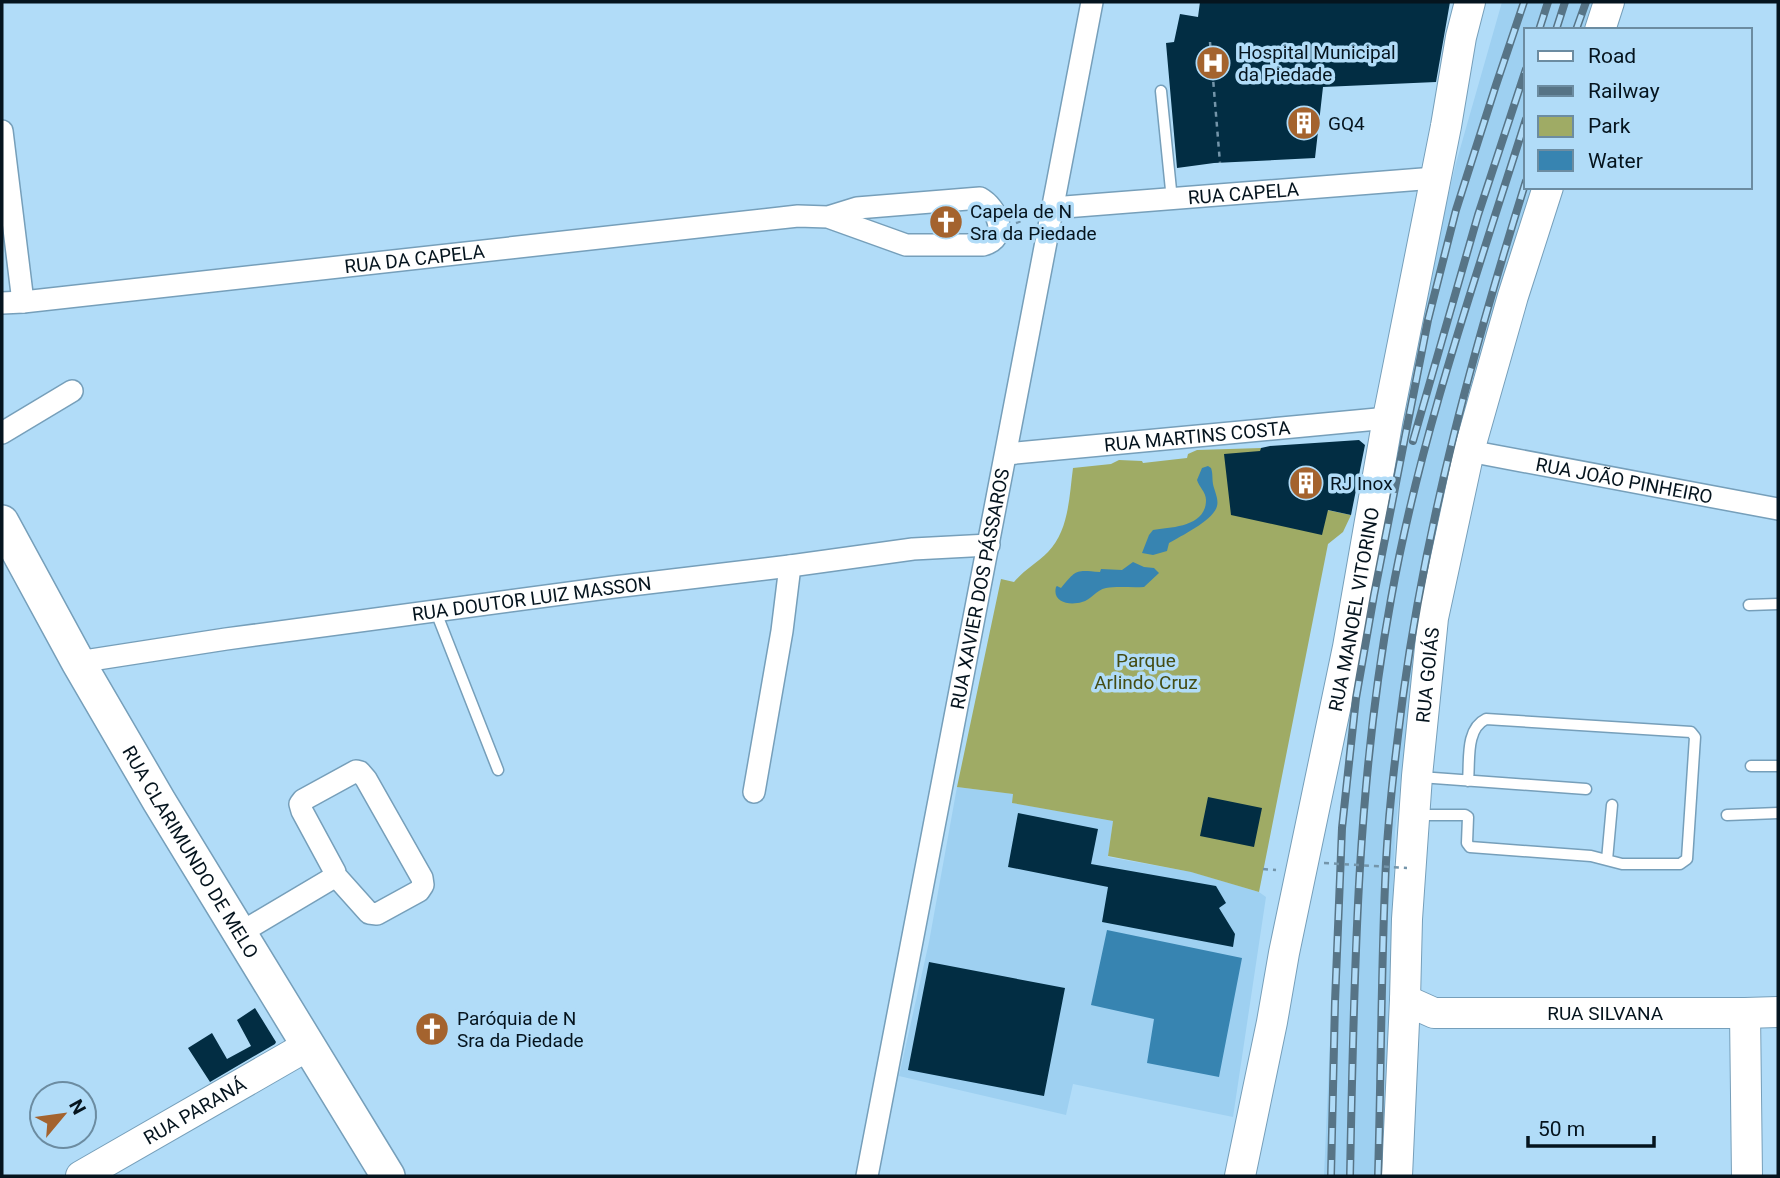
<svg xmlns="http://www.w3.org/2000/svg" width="1780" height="1178" viewBox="0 0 1780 1178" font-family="Roboto,sans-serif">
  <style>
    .built { fill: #9ed0f1 }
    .green { fill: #9fab65 }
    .water { fill: #3784b1 }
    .building { fill: #022d43 }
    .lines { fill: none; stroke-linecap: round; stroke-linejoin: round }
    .lane-casing { stroke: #769fba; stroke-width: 13 }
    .street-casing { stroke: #769fba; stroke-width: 24 }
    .secondary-casing { stroke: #769fba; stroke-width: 32 }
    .primary-casing { stroke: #769fba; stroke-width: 36 }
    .path { stroke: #7495aa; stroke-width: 2.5; stroke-dasharray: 5 5; stroke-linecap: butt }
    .lane { stroke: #fff; stroke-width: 10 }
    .street { stroke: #fff; stroke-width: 21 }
    .secondary { stroke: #fff; stroke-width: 30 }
    .primary { stroke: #fff; stroke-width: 33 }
    .rail-casing { stroke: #577486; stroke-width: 8 }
    .rail { stroke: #b1dcf8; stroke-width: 5; stroke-dasharray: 16; stroke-linecap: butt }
    .path-bridge { stroke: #7495aa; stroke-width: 2.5; stroke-dasharray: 5 5; stroke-linecap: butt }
    .labels { text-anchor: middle; stroke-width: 7; stroke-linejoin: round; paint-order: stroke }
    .poi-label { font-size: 19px; fill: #05141e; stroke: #b1dcf8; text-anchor: start }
    .street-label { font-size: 19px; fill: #05141e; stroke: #b1dcf8 }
    .park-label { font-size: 19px; fill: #444c13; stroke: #b1dcf8 }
  </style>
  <rect width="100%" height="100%" fill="#b1dcf8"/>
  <path class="built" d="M1502,2H1592L1583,30H1526V187H1534L1468,394L1420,613L1395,832L1385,1176H1324L1335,929L1351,680L1441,225L1456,163Z
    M957,787L1014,794L1013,803L1113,821L1108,857L1192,872L1259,892L1266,897L1233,1117L1073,1084L1066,1115L899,1076L929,942Z"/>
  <path class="green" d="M1261,448L1256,495L1351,515L1343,532L1328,544L1259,892L1191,872L1108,856L1113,821L1012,803L1013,794L957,787L1001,579L1014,582C1024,570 1037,563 1048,552C1069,530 1069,498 1073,468L1111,464L1119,460L1142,461L1143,463L1187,458L1188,454L1197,450Z"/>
  <path class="water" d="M1208,466L1211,468C1213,474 1212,477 1213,484C1214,490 1219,499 1217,506C1214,520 1181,536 1169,543L1167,551L1153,555L1142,553L1149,535L1153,530C1172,527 1206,527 1206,500C1206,492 1199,487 1197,480L1202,468Z
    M1133,562L1144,567L1154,568L1159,573L1144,587C1132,588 1118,586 1106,588C1096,590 1091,600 1082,602C1069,606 1052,602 1056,587L1057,586L1061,588C1077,569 1075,570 1100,572L1101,569L1122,570Z
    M1107,930L1242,958L1219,1077L1147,1063L1154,1019L1091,1005Z"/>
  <path class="building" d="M1200,2H1450L1436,82L1323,87L1315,158L1214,163L1177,168L1166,43L1174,42L1180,14L1198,17Z
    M1359,440L1365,445L1351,515L1328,510L1322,535L1231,515L1224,454L1260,451L1261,448L1270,446Z
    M1208,797L1262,808L1254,847L1200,836Z
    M1018,813L1098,829L1091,864L1216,886L1226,903L1219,908L1235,934L1233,947L1102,922L1108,887L1008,867Z
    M929,962L1065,988L1044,1096L908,1070Z
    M255,1008L276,1042L275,1044L210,1082L188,1048L212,1033L227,1059L251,1046L237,1020Z"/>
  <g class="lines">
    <g class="lane-casing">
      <path id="lane" d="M1161,91L1172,200
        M1749,605L1778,604
        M436,612L498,770
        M1751,766H1778
        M1420,777L1586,789
        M1417,815H1465L1468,817L1467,843L1470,847L1591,856L1622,864H1680L1687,859L1695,737L1691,732L1486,719C1465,729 1470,761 1468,781
        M1727,815L1778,813
        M1607,860L1612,805"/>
    </g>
    <g class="street-casing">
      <g id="street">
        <path d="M2,131L23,302"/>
        <path id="s1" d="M1052,208L1435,178"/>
        <path id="s2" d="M2,303L23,302L798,216L828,217L906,245H983C1010,238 998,208 980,198L857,208L828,217"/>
        <path d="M2,433L72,391"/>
        <path id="s3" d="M1469,451L1778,509"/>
        <path id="s4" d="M1006,454L1388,418"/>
        <path id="s5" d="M78,662L226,639L614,587L790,566L913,549L989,545"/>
        <path d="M356,771L360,772L366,779L422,878L423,885L419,891L377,914L369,913L335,875V872L302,811L300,804L303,800Z"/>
        <path d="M754,792L782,631L790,566"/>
        <path d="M240,933L331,879L335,875"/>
        <path id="s6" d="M867,1176L1092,2"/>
      </g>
    </g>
    <g class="secondary-casing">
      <g id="secondary">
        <path d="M1600,30L1609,2"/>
        <path id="s7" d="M1405,1000L1434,1013H1745L1778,1012"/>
        <path d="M1745,1013L1747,1176"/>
        <path id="s8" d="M81,1176L309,1045"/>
        <path id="s9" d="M1240,1176L1272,1022L1284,953L1348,647L1388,418L1446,126L1461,37L1470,2"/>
        <path id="s10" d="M1397,1176L1405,1000L1407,919L1417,776L1433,618L1469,451L1513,296L1548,187"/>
      </g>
    </g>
    <g class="primary-casing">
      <g id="primary">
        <path id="s11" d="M2,522L78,662L159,801L388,1176"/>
      </g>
    </g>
    <path class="path" d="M1210,42L1220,163
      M1016,223L1033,216
      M1263,869L1276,870"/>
    <use href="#lane" class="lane"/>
    <use href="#street" class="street"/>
    <use href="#secondary" class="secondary"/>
    <use href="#primary" class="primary"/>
    <g class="rail-casing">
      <path id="rail" d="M1539,30L1548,2
        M1556,30L1565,2
        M1576,30L1586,2
        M1413,441L1478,215L1526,69
        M1331,1176L1335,1002L1342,828L1356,698L1374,595L1428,320L1456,210L1496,85L1524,2
        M1350,1176C1354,983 1356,789 1391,599C1420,436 1476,277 1526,119
        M1378,1176C1381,1079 1381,982 1385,885C1387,822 1395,758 1403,696C1427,519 1473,351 1526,181"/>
    </g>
    <use href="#rail" class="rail"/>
    <path class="path-bridge" d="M1324,863L1407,868"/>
  </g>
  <defs>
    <g id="hospital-disc" transform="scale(1.75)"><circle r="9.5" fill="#a4632e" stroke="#b1dcf8"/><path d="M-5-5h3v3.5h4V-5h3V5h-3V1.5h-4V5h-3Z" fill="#fff"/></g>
    <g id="building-disc" transform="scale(1.75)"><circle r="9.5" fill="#a4632e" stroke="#b1dcf8"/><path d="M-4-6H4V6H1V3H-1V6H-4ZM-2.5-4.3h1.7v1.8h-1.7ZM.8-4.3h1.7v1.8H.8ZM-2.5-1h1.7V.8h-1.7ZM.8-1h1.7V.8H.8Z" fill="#fff"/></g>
    <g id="church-disc" transform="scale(1.75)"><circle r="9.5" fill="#a4632e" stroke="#b1dcf8"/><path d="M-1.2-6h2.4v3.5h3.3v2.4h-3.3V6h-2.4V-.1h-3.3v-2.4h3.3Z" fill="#fff"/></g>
  </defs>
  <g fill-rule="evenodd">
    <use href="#hospital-disc" x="1213" y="63"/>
    <use href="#building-disc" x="1304" y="123"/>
    <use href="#church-disc" x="946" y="222"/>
    <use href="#building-disc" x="1306" y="483"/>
    <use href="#church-disc" x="432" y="1029"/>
  </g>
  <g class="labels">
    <g class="poi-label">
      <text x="1238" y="59">Hospital Municipal<tspan x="1238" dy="22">da Piedade</tspan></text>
      <text x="1328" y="130">GQ4</text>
      <text x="970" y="218">Capela de N<tspan x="970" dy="22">Sra da Piedade</tspan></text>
      <text x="1330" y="490">RJ Inox</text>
      <text x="457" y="1025">Paróquia de N<tspan x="457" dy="22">Sra da Piedade</tspan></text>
    </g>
    <g class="street-label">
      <text dy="7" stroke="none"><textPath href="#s1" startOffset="192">RUA CAPELA</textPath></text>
      <text dy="7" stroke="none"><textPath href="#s2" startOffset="415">RUA DA CAPELA</textPath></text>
      <text dy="7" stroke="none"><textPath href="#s4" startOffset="192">RUA MARTINS COSTA</textPath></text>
      <text dy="7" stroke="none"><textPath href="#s3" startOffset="158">RUA JOÃO PINHEIRO</textPath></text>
      <text dy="7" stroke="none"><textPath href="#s6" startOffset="598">RUA XAVIER DOS PÁSSAROS</textPath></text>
      <text dy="7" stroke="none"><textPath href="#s5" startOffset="458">RUA DOUTOR LUIZ MASSON</textPath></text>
      <text dy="7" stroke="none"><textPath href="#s9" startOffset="578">RUA MANOEL VITORINO</textPath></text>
      <text dy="7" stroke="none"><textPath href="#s10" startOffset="502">RUA GOIÁS</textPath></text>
      <text dy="7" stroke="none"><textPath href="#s11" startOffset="380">RUA CLARIMUNDO DE MELO</textPath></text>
      <text dy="7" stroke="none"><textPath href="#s7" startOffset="203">RUA SILVANA</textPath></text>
      <text dy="7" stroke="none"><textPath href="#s8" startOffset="131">RUA PARANÁ</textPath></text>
    </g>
    <g class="park-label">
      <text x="1146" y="667">Parque<tspan x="1146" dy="22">Arlindo Cruz</tspan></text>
    </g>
  </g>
  <rect width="1780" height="1178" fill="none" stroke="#05141e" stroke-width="7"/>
  <rect x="1524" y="28" width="228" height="161" fill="#b1dcf8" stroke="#6c8ca1" stroke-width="2"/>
  <rect x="1538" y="51" width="35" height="10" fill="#ffffff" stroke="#6c8ca1" stroke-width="2"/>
  <text x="1588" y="63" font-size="21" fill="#05141e">Road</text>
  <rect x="1538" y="86" width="35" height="10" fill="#577486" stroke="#6c8ca1" stroke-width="2"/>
  <text x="1588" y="98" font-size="21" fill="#05141e">Railway</text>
  <rect x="1538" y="116" width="35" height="21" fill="#9fab65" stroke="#6c8ca1" stroke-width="2"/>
  <text x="1588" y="133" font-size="21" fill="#05141e">Park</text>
  <rect x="1538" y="150" width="35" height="21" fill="#3784b1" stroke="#6c8ca1" stroke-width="2"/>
  <text x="1588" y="168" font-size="21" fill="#05141e">Water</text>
  <g transform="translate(63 1115) rotate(61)"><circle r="33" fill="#b1dcf8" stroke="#6c8ca1" stroke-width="2"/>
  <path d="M0-5L12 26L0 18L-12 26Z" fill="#a4632e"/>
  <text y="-10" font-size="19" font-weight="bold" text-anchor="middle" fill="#05141e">N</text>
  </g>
  <path d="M1528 1136v10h126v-10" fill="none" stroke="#05141e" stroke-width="3.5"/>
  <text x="1538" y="1136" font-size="21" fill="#05141e" stroke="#b1dcf8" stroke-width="5" paint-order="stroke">50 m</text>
</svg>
